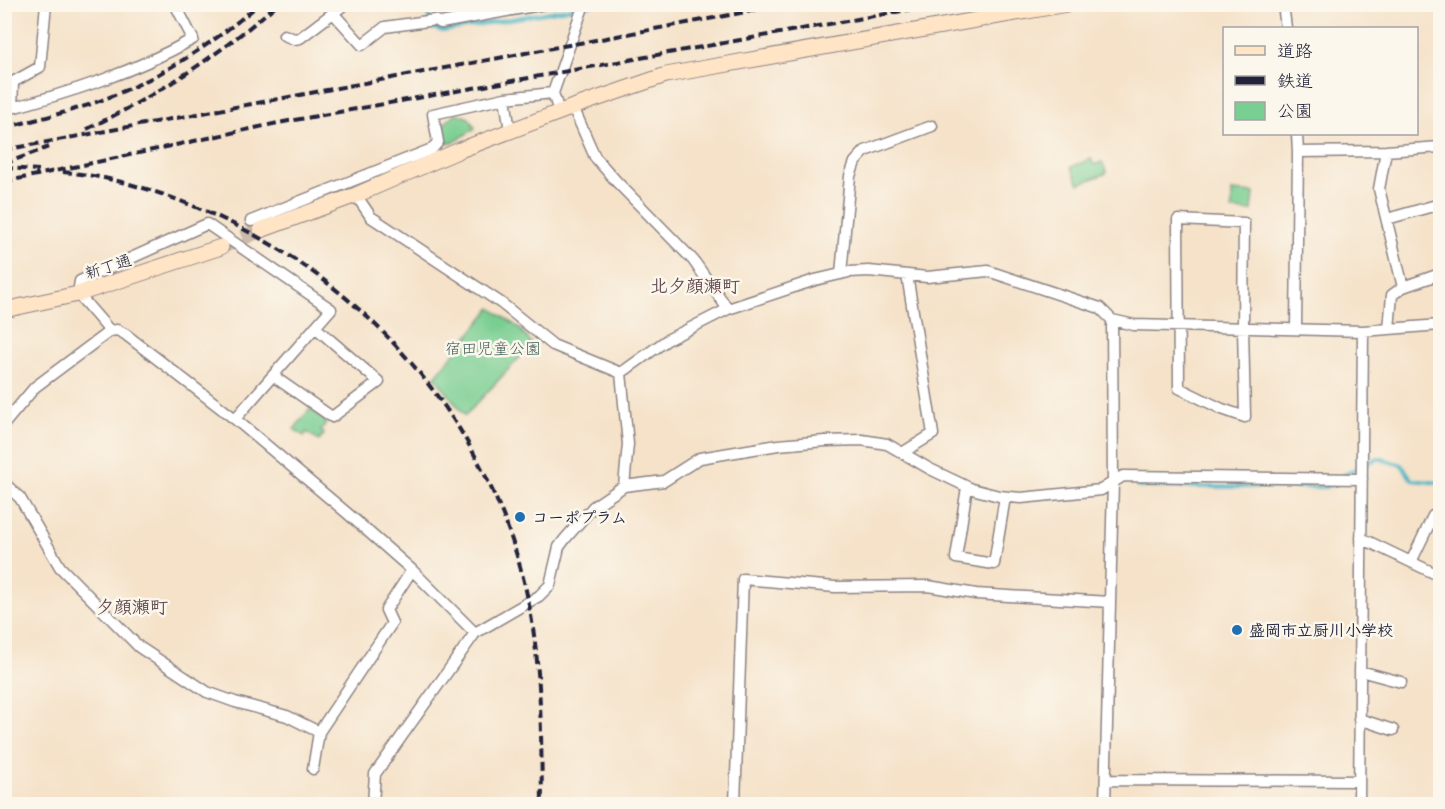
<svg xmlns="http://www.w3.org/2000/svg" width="1445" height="809" viewBox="0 0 1445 809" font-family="Sriracha,'Klee One',sans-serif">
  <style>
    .green { fill: #79ce91; stroke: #4e7866; stroke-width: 1.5 }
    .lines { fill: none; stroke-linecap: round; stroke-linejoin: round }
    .stream { stroke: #4bb6c8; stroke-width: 4 }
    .secondary-tunnel { stroke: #cbbcad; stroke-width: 15; stroke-dasharray: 15 8; stroke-linecap: butt }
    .street-casing { stroke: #8c8282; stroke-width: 13 }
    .secondary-casing { stroke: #8c8282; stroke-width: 17 }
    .street { stroke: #fff; stroke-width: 10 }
    .secondary { stroke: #ffe4c6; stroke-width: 15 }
    .rail { stroke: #22223b; stroke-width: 4; stroke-dasharray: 9 4.5; stroke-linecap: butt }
    .poi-dot { fill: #1f6fb2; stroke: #fbf7ec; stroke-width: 2 }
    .labels { text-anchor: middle; stroke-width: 5; stroke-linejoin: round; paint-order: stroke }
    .street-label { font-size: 16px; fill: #22223b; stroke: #fbf7ec }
    .park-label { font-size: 16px; fill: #405e59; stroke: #fbf7ec }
    .poi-label { font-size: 16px; font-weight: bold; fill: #22223b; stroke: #fbf7ec; text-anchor: start }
    .neighbourhood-label { font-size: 18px; font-weight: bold; fill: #644c52; stroke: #fbf7ec }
  </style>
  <rect width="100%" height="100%" fill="#fbf7ec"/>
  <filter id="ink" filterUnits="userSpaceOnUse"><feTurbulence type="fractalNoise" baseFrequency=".0167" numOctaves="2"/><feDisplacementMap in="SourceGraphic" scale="12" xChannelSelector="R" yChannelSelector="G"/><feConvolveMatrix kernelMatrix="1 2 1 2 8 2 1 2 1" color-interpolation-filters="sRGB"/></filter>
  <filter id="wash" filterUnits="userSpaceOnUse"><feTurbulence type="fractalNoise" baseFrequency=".008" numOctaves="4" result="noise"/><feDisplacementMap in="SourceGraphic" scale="24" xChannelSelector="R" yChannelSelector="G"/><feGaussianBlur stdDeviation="1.35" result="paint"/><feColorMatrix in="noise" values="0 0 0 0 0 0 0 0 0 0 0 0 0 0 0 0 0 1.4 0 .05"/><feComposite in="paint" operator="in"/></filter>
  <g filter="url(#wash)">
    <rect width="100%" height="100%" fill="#f5e2c9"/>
    <path class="green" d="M456,113L469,118L475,128L453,143L445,142L444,124Z
      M1091,159L1094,165L1102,162L1107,173L1079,184L1071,167Z
      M1232,191L1254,193L1252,211L1232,210Z
      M491,308L519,328L532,344L465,416L435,377Z
      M310,409L327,422L321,431L324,434L319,441L307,432L304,436L294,429Z"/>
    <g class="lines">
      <path class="stream" d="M427,4L431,27L443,31L595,4
        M1344,475L1378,458L1402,465L1412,480L1440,483
        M1138,487H1326L1335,481"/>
    </g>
  </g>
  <g filter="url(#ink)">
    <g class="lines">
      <path class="secondary-tunnel" d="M221,247L261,230"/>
      <g class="street-casing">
        <path id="street" d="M1283,4L1286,28
          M334,14L362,45L385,27L435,20L441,23L545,4
          M284,35L294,39L300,38L345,4
          M505,98L553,93
          M573,107L595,157L616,181L693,260L728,309
          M12,108L13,82L40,67L46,4
          M4,110C69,93 135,72 193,39L175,4
          M559,112L553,93L584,4
          M1386,151L1379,189L1403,287L1392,295L1389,329
          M1298,152L1386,151L1440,147
          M356,195L371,217L501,303L553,345L621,373
          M1387,219L1440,204
          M1178,220L1244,223L1243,327L1245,417L1222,409L1179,388Z
          M251,221L432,149L438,142L433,114L505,98L510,131
          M841,274L850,176L855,162L865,151L932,126
          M1403,287L1440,274
          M1296,328L1298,152L1297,134
          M110,331L117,330L125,334L235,419L347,513L412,570L475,633
          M621,373L667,340L728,309L815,280L849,272L869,271L927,277L988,271L1100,308L1112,320L1134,325L1363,331L1440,325
          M621,373L628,444L624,486
          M273,376L332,417L379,382L315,327
          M4,424L35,387L110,331L78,294L80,281L207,224L331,309L235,419
          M902,453L933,434L907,275
          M4,483L20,498L60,567L139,647L207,692L235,702L287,716L319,732
          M967,487L956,558L994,564L1005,497
          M1361,538L1440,576
          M1411,562L1433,516L1440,518
          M1360,671L1401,682
          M1359,719L1393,730
          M313,769L319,732L392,623L386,610L412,570
          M1106,780L1359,781
          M373,804L375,774L475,633L539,596L550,585L559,547L565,539L593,507L624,486L664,481L700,458L778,445L825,441L862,440L887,444L930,469L972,489L999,496L1021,498L1101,490L1123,476L1362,479
          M735,804L743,579L835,587L928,586L976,594L1110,602
          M1105,804L1113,482L1112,320
          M1359,804L1363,331"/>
      </g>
      <g class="secondary-casing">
        <path id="secondary" d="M261,230L356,195L460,150L573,107L666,75L1067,4
          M4,310L78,294L221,247"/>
      </g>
      <use href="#street" class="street"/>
      <use href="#secondary" class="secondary"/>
      <path class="rail" d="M4,128C37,119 71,112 102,100C160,78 213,44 259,4
        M87,129C156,96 220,55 277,4
        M4,150L789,4
        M4,164L49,147
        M4,168L39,170
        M63,172C110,176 155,190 198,208C354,272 477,407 521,570C542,647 541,726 542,804
        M4,182L278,123L941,4"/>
    </g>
  </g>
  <g class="poi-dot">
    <circle cx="520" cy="517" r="6"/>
    <circle cx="1237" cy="630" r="6"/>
  </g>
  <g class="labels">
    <g class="street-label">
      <text transform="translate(108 266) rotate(-18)" y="6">新丁通</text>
    </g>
    <g class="park-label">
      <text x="493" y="354">宿田児童公園</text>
    </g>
    <g class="poi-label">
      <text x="532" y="523">コーポプラム</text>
      <text x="1249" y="636">盛岡市立厨川小学校</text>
    </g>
    <g class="neighbourhood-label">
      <text x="695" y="292">北夕顔瀬町</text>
      <text x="132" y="613">夕顔瀬町</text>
    </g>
  </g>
  <rect width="1445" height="809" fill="none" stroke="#fbf7ec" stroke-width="24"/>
  <rect x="1223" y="27" width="195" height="108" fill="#fbf7ec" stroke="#a4a2a5" stroke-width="1.5"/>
  <rect x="1235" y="46" width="30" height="9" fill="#ffe4c6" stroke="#a4a2a5" stroke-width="1.5"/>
  <text x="1277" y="57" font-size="18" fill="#22223b">道路</text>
  <rect x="1235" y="76" width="30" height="9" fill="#22223b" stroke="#a4a2a5" stroke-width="1.5"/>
  <text x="1277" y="87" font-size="18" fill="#22223b">鉄道</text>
  <rect x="1235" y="102" width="30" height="18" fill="#79ce91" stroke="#a4a2a5" stroke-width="1.5"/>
  <text x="1277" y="117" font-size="18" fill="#22223b">公園</text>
</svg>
